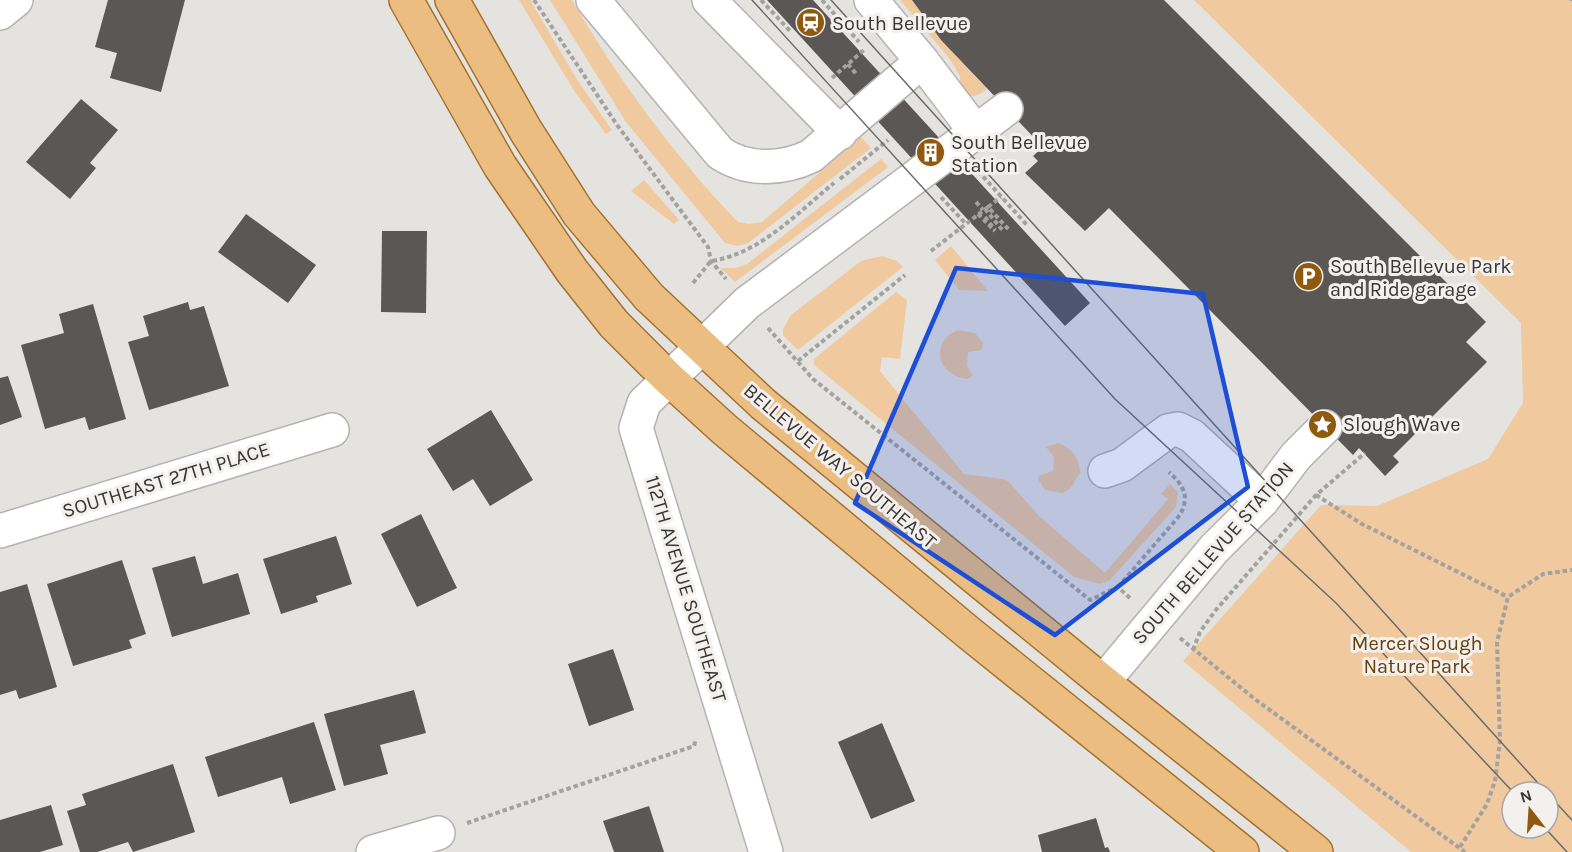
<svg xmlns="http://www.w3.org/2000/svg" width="1572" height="852" viewBox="0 0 1572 852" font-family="Karla,sans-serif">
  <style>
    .green { fill: #f0c99f; fill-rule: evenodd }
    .building { fill: #5a5755 }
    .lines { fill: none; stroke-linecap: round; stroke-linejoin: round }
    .minor-casing { stroke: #b5b2b0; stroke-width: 36 }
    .major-casing { stroke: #a47230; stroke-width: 36 }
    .path { stroke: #a3a29f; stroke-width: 4; stroke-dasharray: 4.5 3; stroke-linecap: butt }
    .minor { stroke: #fff; stroke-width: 33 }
    .major { stroke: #ebbd80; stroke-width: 33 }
    .tram { stroke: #6c6b69; stroke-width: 1.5 }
    .marked { fill: #1d4ed8; fill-opacity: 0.2; stroke: #1d4ed8; stroke-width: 4.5; stroke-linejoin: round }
    .labels { text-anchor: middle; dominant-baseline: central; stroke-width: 6; stroke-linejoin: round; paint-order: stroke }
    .poi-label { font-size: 20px; fill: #383736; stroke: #f3f0ed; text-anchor: start }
    .street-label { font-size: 20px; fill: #383736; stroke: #f3f0ed }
    .park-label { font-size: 20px; fill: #67410c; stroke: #f3f0ed }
  </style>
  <rect width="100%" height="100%" fill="#e5e3e0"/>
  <path class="green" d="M519 0H530L578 81 612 130 606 134 575 92Z
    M550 0H572C618 79 675 157 738 222L749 224 762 222 861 137 871 148 748 243 738 246 725 243 626 122Z
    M900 0H912L941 40 987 89C978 96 971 99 961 94L960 76 950 59Z
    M1194 0H1572V852H1411L1183 661 1321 505 1377 506 1488 459 1523 403 1521 323ZM1512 792H1548V828H1512Z
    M881 159 888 167 735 282 721 268H736L747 264Z
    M644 180 679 220 674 224 631 191Z
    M951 246 988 291 959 290 935 260Z
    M882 256 897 261 903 267 798 350 783 335V329L791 315 861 261Z
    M896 292 907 300 900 359 882 357 880 371 964 474 1003 479 1009 482 1039 516 1105 573 1168 499 1161 494 1170 484 1178 492 1176 507 1109 581 1099 584 1074 577 814 365V359Z
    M959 330 975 333 983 343 982 350 968 352 967 366 973 375 968 379C935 376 930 339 959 330Z
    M1058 443C1072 448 1080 458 1080 473L1070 489 1062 493 1045 490 1038 479 1040 475 1053 471 1054 457 1046 447Z"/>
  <path class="building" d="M108 0H185L161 92 110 78 117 53 95 47Z
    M767 0H813L1090 303 1065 326Z
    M912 0H1164L1486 322 1466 342 1487 362 1393 456 1399 462 1385 476 1359 448 1353 455 1109 208 1085 231 1025 173 1038 161 1033 156 1043 147 941 40Z
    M81 99 118 130 90 163 96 168 70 199 26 162Z
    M246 214 316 265 288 303 218 252Z
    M382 231H427L426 313 381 312Z
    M188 302 190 310 204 306 229 386 149 410 128 342 149 336 143 316Z
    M93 304 126 419 89 430 85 417 45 429 21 345 64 333 59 314Z
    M8 376 22 417 0 425V378Z
    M491 410 533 480 490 506 473 479 453 491 427 449Z
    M421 514 457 588 417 607 381 534Z
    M336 536 352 584 316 596 318 602 281 614 263 559Z
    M195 556 203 584 238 573 250 614 172 637 152 568Z
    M122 560 146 634 129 640 132 648 73 666 47 584Z
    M27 584 57 687 19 699 16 690 0 695V592Z
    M613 649 634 710 589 726 568 664Z
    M414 690 426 733 380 745 388 774 344 786 324 714Z
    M314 722 336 790 290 804 282 777 218 797 205 757Z
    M882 723 915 801 871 819 838 742Z
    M173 764 195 832 133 852 128 842 97 852H80L67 811 86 805 82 794Z
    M51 805 63 845 40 852H0V820Z
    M649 806 664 852H614L603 821Z
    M1096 818 1105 848 1108 847 1110 852H1042L1038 835Z"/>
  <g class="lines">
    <defs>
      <path id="minor" d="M593 0 720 153C747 171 782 170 811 156L922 61
        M709 0 840 133
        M871 0 922 61 975 131
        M0 13 16 0
        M1105 471 1122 465 1168 431 1178 429 1192 436 1262 501
        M0 531 332 430
        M1103 682 1214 549 1262 501 1296 456 1325 427
        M373 852 438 833
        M766 852 636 428 644 403 747 303 1006 109"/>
      <path id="major" d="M406 0 500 166 572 271 614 324 668 378 724 429 969 633 1242 852
        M452 0 526 131 579 214 649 297 763 404 1103 682 1316 852"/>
    </defs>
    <use href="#minor" class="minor-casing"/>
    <use href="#major" class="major-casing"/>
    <path class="path" d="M534 0 617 125 708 247 711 261 726 279
      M761 0 790 31
      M822 0 859 42
      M1572 0V1
      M848 64 857 75
      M832 78 865 49
      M978 171 1027 225
      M840 179 888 140
      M941 197 966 224
      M976 202 983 210
      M988 207 1001 197
      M985 209 1004 232
      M978 214 995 231
      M985 217 995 230
      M931 251 988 207 1009 230
      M693 283 711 261C760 254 797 213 834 183
      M768 328 813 379 1090 600 1118 587 1130 598
      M798 361 905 275
      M1316 495 1362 524 1508 597
      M1118 587 1180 515C1190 496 1184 486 1169 472
      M1180 638 1256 700 1465 852
      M1193 650 1200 632 1215 611 1316 495 1365 453
      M467 823 694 746 696 739
      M1460 847 1487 804 1495 781 1500 741 1497 642 1508 597 1543 574 1572 570"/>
    <use href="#minor" class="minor"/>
    <use href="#major" class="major"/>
    <path class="tram" d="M752 0 1115 399 1336 603 1513 792
      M831 0 1546 792
      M1548 794 1572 820
      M1545 828 1567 852"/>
  </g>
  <path class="marked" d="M956 268 1203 294 1248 487 1055 635 855 503Z"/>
  <defs>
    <symbol id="station-disc" viewBox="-11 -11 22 22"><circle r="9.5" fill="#905a0e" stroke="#f3f0ed"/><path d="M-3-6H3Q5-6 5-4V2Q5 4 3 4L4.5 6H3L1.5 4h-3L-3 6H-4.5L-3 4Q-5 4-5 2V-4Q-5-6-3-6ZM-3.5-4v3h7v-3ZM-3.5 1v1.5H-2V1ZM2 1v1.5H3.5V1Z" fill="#fff"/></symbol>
    <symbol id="building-disc" viewBox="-11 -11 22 22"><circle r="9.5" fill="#905a0e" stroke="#f3f0ed"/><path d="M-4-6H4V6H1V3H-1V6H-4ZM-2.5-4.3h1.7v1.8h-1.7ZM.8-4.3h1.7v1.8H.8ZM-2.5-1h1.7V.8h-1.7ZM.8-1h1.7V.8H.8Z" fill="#fff"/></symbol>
    <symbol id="parking-disc" viewBox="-11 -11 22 22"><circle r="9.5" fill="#905a0e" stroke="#f3f0ed"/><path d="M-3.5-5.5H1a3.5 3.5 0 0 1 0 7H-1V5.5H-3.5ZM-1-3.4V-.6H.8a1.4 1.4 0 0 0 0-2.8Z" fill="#fff"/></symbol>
    <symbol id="sight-disc" viewBox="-11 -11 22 22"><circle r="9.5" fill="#905a0e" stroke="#f3f0ed"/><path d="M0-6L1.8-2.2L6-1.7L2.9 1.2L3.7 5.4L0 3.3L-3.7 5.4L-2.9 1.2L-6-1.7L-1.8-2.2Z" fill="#fff"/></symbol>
  </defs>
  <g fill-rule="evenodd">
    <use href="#station-disc" x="794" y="6" width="33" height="33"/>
    <use href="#building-disc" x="914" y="136" width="33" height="33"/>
    <use href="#parking-disc" x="1292" y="260" width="33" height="33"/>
    <use href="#sight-disc" x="1306" y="408" width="33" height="33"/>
  </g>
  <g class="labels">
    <g class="poi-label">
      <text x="832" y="23">South Bellevue</text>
      <text x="951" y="142">South Bellevue<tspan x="951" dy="23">Station</tspan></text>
      <text x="1330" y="266">South Bellevue Park<tspan x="1330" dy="23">and Ride garage</tspan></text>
      <text x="1343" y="424">Slough Wave</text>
    </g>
    <g class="street-label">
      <text transform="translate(840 466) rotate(40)">BELLEVUE WAY SOUTHEAST</text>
      <text transform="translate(166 480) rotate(-17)">SOUTHEAST 27TH PLACE</text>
      <text transform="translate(1213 553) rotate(-49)">SOUTH BELLEVUE STATION</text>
      <text transform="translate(686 589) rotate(73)">112TH AVENUE SOUTHEAST</text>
    </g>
    <g class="park-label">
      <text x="1417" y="643">Mercer Slough<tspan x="1417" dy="23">Nature Park</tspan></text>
    </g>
  </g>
  <g transform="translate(1530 810) rotate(343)"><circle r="28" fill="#f3f0ed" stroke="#a8a6a4" stroke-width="1.5"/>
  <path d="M0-4.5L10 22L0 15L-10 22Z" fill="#905a0e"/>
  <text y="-9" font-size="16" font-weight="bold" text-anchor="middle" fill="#383736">N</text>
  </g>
</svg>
